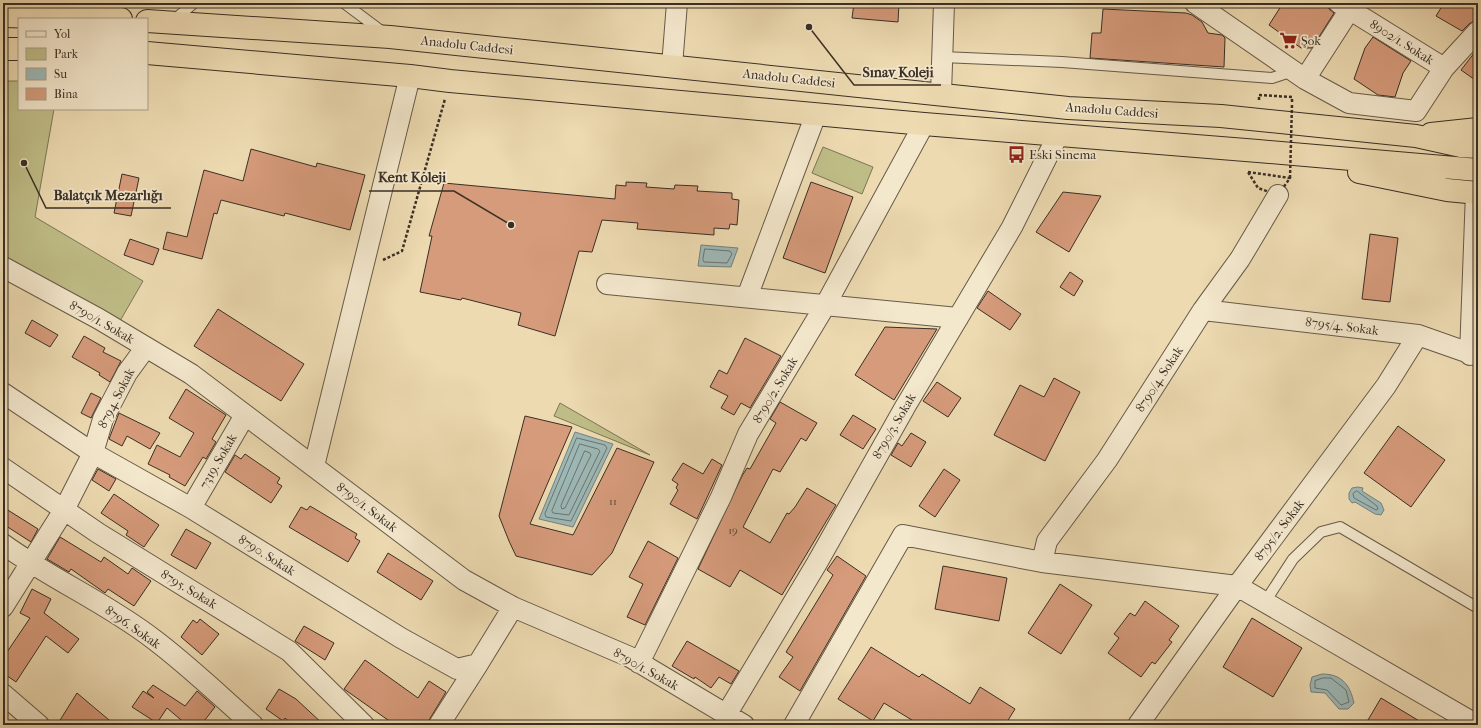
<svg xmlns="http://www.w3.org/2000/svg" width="1481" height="728" viewBox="0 0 1481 728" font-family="'IM FELL French Canon',serif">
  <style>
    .green { fill: #bfbd87; stroke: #7c7656 }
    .water { fill: #9db8b6; stroke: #75817c }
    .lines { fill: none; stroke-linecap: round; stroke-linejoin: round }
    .shore { stroke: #6c746e; stroke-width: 1 }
    .building { fill: #d69b7b; stroke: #3a2f25 }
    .service-casing { stroke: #675a48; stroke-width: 12 }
    .minor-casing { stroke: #675a48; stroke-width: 22 }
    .trunk-casing { stroke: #3a2f25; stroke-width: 24 }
    .path { stroke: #3a2f25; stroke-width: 2.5; stroke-dasharray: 3 2; stroke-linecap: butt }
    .service { stroke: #f3e7cc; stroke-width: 10 }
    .minor { stroke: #f3e7cc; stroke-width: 20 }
    .trunk { stroke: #eddab1; stroke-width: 22 }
    .path-bridge { stroke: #3a2f25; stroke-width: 2.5; stroke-dasharray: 3 2; stroke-linecap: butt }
    .labels { text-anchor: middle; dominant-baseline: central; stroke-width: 3.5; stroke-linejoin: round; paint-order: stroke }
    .number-label { font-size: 11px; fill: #614a3a }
    .poi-label { font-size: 13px; fill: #3a2f25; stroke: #f3e7cc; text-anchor: start }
    .street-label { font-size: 13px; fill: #3a2f25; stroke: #f3e7cc }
    .leader { fill: none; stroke: #3a2f25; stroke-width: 1.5 }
    .callout-dot { fill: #3a2f25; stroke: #f3e7cc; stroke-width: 1.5 }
    .callout-label { font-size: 14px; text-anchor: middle; font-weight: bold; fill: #3a2f25; stroke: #f3e7cc; stroke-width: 3.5; stroke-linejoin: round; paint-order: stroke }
  </style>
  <rect width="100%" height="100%" fill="#eddab1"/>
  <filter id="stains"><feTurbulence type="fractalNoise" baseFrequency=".005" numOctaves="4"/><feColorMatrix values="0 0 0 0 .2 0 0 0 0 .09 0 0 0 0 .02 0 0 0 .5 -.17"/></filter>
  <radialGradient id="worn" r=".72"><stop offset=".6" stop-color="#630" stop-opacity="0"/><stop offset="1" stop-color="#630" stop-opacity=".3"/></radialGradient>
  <path class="green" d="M3 81H19V109H54L35 217 143 281 120 321 3 255Z
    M823 147 873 167 862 194 812 173Z
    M560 403 650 455 554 416Z"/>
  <path class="water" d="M701 245 738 248 731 267 698 266Z
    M575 432 613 444 573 527 539 519Z
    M1358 487 1363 488 1362 491 1381 503 1384 510 1381 515 1375 514 1355 502 1352 503 1349 499V493L1352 488Z
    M1322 674C1342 674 1350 685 1354 703L1348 709H1339L1325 693 1311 692 1310 685 1312 677Z"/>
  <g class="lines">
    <path class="shore" d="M705 249 730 251 732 254 727 263 704 262 703 260Z
      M577 438 605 445 607 448 571 521 546 517 545 514Z
      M580 444 598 449 600 451 569 515 553 513 552 511Z
      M585 451 590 453 591 455 565 508 562 509 561 506Z
      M1357 491 1377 506 1378 509 1376 510 1354 498 1353 494Z
      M1323 678H1331L1346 690 1349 702 1341 705 1327 690 1315 688V681Z"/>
  </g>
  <path class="building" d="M854 3H899L898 22 852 18Z
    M1283 3H1328L1329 9 1334 13 1312 48H1301L1269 25Z
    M1444 3H1478V20L1470 23 1462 31 1436 16Z
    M1103 9 1186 13 1192 15 1202 22 1208 33 1222 35 1225 38 1224 67 1090 58 1092 33H1101Z
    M1373 37 1411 61 1403 73 1395 97 1378 95 1354 79 1365 48Z
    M1478 48V82L1461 70Z
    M251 149 316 167 317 163 365 175 350 230 285 213 284 216 221 200 217 214 214 213 202 259 163 249 167 232 187 237 204 170 243 181Z
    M122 174 139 178 131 216 114 213Z
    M626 182 647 183 646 187 674 189 675 185 698 186 697 191 732 193V199L739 200 737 225 730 224 729 229 714 228V235L637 229 638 223 602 220 592 252 579 251 555 336 518 325 521 313 462 298 461 300 420 292 432 236H429L444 183 615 199 616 185 626 186Z
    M811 182 853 197 825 273 783 258Z
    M1063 192 1101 196 1069 252 1036 232Z
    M1370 234 1398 238 1390 302 1362 299Z
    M130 239 159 249 153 265 124 255Z
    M1070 272 1083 281 1074 296 1060 287Z
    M988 291 1021 314 1010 330 977 308Z
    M218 309 304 364 281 401 194 346Z
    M32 320 58 335 50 347 25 333Z
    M885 327 937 329 894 400 855 375Z
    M84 336 105 348 103 352 121 361 110 382 99 375 100 373 72 357Z
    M745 338 781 356 750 408 741 403 734 415 721 408 728 396 710 387 719 370 727 374Z
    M1054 378 1080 392 1045 461 994 435 1020 385 1044 397Z
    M937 382 961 398 948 417 923 401Z
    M186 389 226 415 212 439 216 442 206 459 203 457 185 486 169 477 170 475 148 464 157 445 180 457 194 433 169 418Z
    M91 393 101 398 91 418 81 413Z
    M780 402 817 423 806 441 801 438 780 472 773 469 743 527 770 543 787 513 789 514 795 507 807 488 836 505 782 595 740 570 730 587 698 569 742 476 747 468 750 469 776 423 770 419Z
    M119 413 160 433 150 449 127 436 122 446 109 439Z
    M853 415 876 429 863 449 840 435Z
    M525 416 572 427 530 524 573 535 617 448 654 462 612 553 592 575 516 556 509 541 499 516Z
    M1398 426 1445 460 1411 507 1364 473Z
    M911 433 926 442 911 467 891 455 898 443 902 446Z
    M245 454 280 478 277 483 282 486 271 503 225 472 235 455 241 459Z
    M712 459 722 465 697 519 670 504 678 490 676 488 678 484 672 480 683 463 703 474Z
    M98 469 116 479 109 491 92 480Z
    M944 469 960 480 935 517 919 506Z
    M114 494 159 525 144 547 126 535 128 531 101 513Z
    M310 506 357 534 355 538 360 541 348 562 289 527 301 507 307 510Z
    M3 507 38 529 31 542 3 524Z
    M186 529 211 543 196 569 171 555Z
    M60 537 101 562 104 557 128 574 132 568 151 581 134 606 108 589 105 593 71 569 69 572 47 559Z
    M648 541 678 558 645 625 627 617 643 584 629 577Z
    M388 553 433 581 421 600 377 572Z
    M837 556 866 576 800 691 779 677 793 657 786 652 833 575 827 570Z
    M943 566 1007 578 999 621 935 609Z
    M1060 584 1092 605 1061 654 1028 633Z
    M32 589 51 599 44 613 79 639 68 653 46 636 16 682 3 673V658L30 618 20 613Z
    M1145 601 1179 626 1169 640 1172 642 1155 664 1152 662 1141 677 1108 653 1119 638 1114 634 1130 613 1135 616Z
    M1252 618 1302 648 1273 697 1223 667Z
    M200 619 219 634 202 655 181 637 193 620 197 623Z
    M304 626 334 643 325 660 295 641Z
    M687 641 739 671 731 684 719 677 711 688 695 677 694 679 672 666Z
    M871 647 919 677 922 674 970 704 980 687 1015 709 1005 725H920L884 703 873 721 838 699Z
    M365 660 418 698 429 681 446 692 426 725H395L344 689Z
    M153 685 185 706 197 691 215 707 201 725H187L167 708 157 723 132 707 143 691 154 698 147 692Z
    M279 689 296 699 324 725H293L285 718 283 721 266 709Z
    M77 693 90 704 115 725H57Z
    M1381 698 1426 725H1365Z"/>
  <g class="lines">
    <defs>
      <path id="service" d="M344 3 384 33
        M174 20 194 3
        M942 57 1062 62 1272 78 1293 71
        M1265 602 1293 559 1321 532 1340 527 1478 608"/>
      <path id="minor" d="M1195 3 1305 79 1349 103 1416 111 1444 68 1478 31
        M1339 3 1444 68
        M672 66 677 3
        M1305 79 1354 3
        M941 94 944 3
        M3 267 99 319 191 374 464 580 513 607 630 657 744 725
        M607 284 958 318
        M747 297 816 114
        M1203 310 1418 335 1478 356
        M1470 355 1476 192
        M3 393 93 453 191 508 401 638 457 669 478 664 513 607
        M314 466 410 76
        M3 468 98 533 289 651 364 725
        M191 508 245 415
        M3 544C51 579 105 602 152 638 187 664 220 696 253 725
        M1042 562 1047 541 1107 460 1203 310 1240 259 1278 195
        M3 607 64 510 93 453 103 419 127 373 146 347
        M639 663 721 497 748 434 826 304 924 124
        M3 694 39 725
        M726 715 817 563 905 407 1012 227 1058 135
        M439 725 478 664
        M794 725 903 535 1042 562 1237 586 1477 725
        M1138 725 1237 586 1386 386 1418 335"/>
      <path id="trunk" d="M3 16 121 19
        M147 21 390 37 1068 108 1221 116 1416 136 1461 146 1478 147
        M3 49H19
        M147 53 410 76 450 81 924 124 1258 151 1478 170
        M1431 134 1478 129
        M1359 172 1447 190 1478 193"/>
    </defs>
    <use href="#service" class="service-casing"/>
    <use href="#minor" class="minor-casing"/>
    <use href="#trunk" class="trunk-casing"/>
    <path class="path" d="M1259 100V95L1292 97V103
      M1248 172 1290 178 1278 195 1258 188Z
      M383 260 402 251 445 99"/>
    <use href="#service" class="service"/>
    <use href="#minor" class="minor"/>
    <use href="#trunk" class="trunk"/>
    <path class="path-bridge" d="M1290 178 1292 104"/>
  </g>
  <defs>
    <symbol id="supermarket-bare" viewBox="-9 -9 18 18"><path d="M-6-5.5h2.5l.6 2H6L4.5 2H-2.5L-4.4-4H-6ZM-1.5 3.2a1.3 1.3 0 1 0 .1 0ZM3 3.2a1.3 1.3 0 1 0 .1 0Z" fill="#8f2418" stroke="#f3e7cc" stroke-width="2.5" paint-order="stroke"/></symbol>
    <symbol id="bus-bare" viewBox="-9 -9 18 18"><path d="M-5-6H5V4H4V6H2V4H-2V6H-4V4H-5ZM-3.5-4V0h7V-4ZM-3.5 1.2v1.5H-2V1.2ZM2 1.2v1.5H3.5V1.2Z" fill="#8f2418" stroke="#f3e7cc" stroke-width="2.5" paint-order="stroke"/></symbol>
  </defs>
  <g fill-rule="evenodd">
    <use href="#supermarket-bare" x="1276" y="28" width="25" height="25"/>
    <use href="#bus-bare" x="1004" y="142" width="25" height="25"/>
  </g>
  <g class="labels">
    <g class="number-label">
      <text x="613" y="501">11</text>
      <text x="733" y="530">19</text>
    </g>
    <g class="poi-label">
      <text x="1301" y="40">Şok</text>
      <text x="1029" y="154">Eski Sinema</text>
    </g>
    <g class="street-label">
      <text transform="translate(1402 42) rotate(32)">8902/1. Sokak</text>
      <text transform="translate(467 45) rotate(6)">Anadolu Caddesi</text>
      <text transform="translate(789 78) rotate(6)">Anadolu Caddesi</text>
      <text transform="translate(1112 110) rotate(4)">Anadolu Caddesi</text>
      <text transform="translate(102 322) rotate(30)">8790/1. Sokak</text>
      <text transform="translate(1342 326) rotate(7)">8795/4. Sokak</text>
      <text transform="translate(1159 379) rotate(-57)">8790/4. Sokak</text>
      <text transform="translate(775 390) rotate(-59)">8790/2. Sokak</text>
      <text transform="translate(116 398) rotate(-63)">8794. Sokak</text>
      <text transform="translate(894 426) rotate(-60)">8790/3. Sokak</text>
      <text transform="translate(218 461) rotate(-60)">7319. Sokak</text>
      <text transform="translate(367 507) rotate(37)">8790/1. Sokak</text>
      <text transform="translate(1279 530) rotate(-53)">8795/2. Sokak</text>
      <text transform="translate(267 555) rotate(32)">8790. Sokak</text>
      <text transform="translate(189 589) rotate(31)">8795. Sokak</text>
      <text transform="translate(133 627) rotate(35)">8796. Sokak</text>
      <text transform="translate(646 669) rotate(29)">8790/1. Sokak</text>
    </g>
  </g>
  <path class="leader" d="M809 27L854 85H941M511 225L454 191H369M24 163L46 208H171"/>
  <g class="callout-dot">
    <circle cx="809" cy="27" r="4"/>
    <circle cx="511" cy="225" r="4"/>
    <circle cx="24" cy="163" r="4"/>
  </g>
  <g class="callout-label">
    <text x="898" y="77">Sınav Koleji</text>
    <text x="412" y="182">Kent Koleji</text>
    <text x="108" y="200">Balatçık Mezarlığı</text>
  </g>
  <rect width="1481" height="728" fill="none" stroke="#eddab1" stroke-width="16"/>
  <rect x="4" y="4" width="1473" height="720" fill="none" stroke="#3a2f25" stroke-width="2"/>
  <rect x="8" y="8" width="1465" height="712" fill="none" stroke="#3a2f25"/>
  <rect x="18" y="18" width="130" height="92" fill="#f3e7cc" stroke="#a99d89"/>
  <rect x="26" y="31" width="20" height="6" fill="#f3e7cc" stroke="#a99d89"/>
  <text x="54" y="38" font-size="12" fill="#3a2f25">Yol</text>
  <rect x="26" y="48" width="20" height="12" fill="#bfbd87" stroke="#a99d89"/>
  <text x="54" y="58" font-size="12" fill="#3a2f25">Park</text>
  <rect x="26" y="68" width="20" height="12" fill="#9db8b6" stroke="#a99d89"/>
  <text x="54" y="78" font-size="12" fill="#3a2f25">Su</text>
  <rect x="26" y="88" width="20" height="12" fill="#d69b7b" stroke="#a99d89"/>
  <text x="54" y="98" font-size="12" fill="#3a2f25">Bina</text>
  <rect width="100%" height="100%" filter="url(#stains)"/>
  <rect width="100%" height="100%" fill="url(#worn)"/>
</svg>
